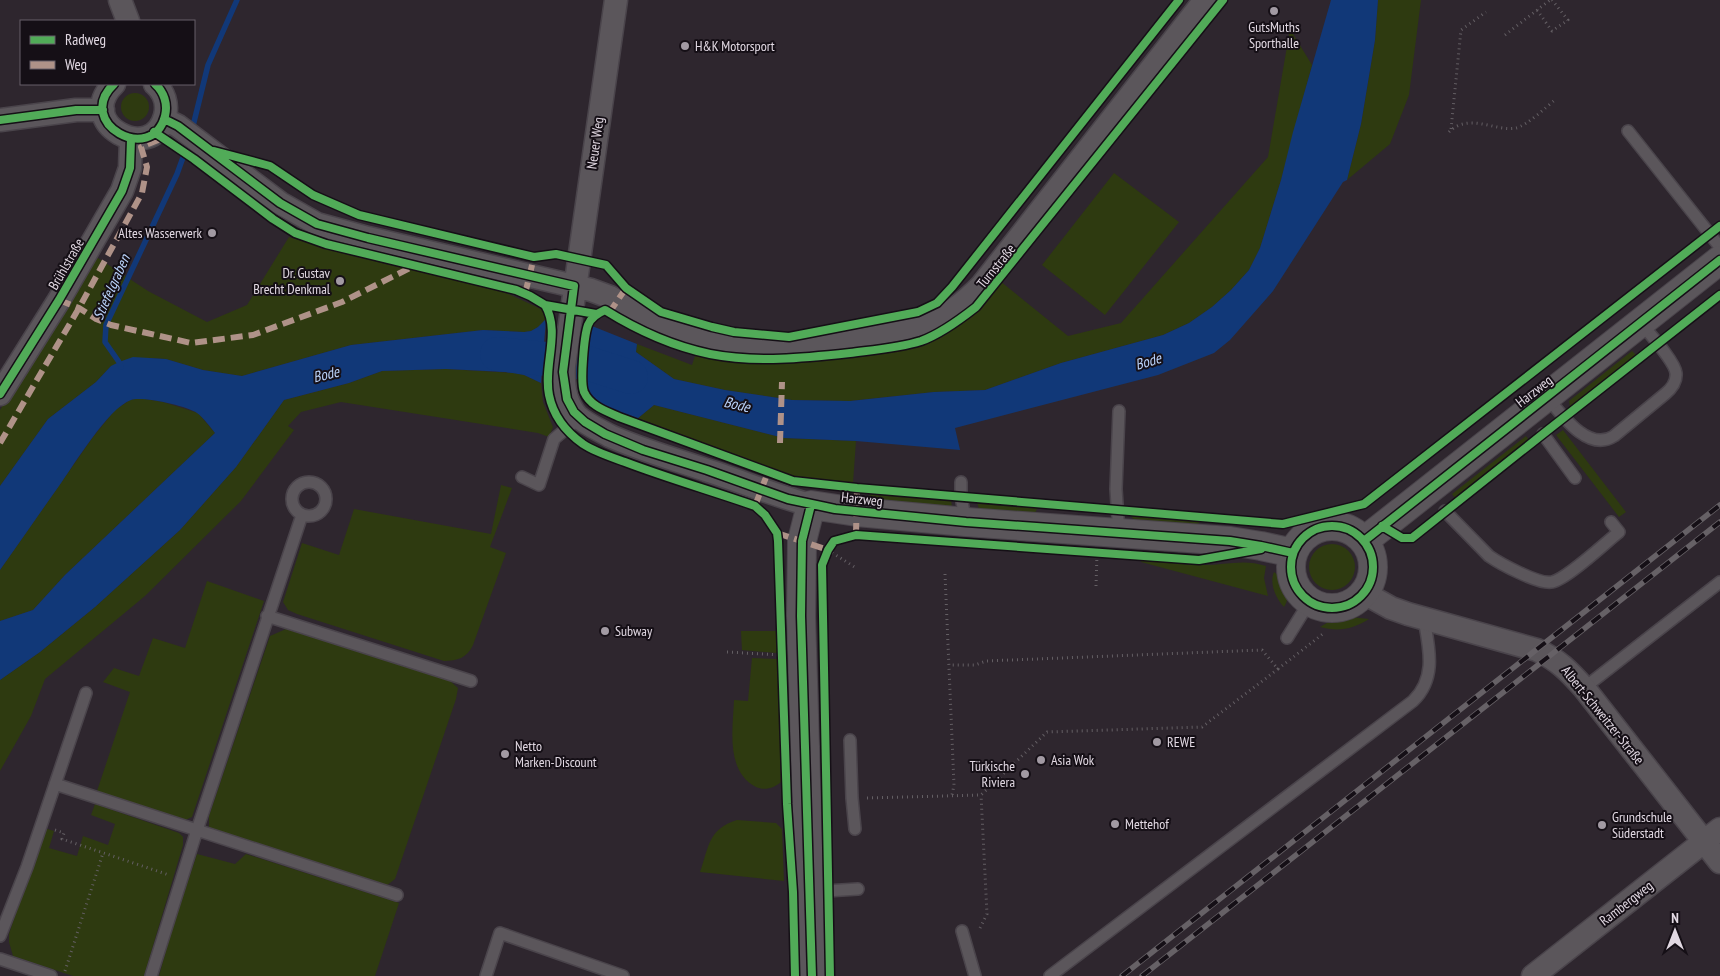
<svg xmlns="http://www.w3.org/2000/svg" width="1720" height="976" viewBox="0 0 1720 976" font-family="'PT Sans Narrow',sans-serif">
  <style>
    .green { fill: #2e3a10 }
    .water { fill: #113878 }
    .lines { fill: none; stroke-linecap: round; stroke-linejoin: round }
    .stream { stroke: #113878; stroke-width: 5.5 }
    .river { stroke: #113878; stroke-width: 34 }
    .lane-casing { stroke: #4a444b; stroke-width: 14 }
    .street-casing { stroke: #4a444b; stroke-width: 25 }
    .secondary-casing { stroke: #4a444b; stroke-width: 30 }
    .path { stroke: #645f64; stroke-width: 3; stroke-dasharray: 1 4; stroke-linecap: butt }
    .lane { stroke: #5b565b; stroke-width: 11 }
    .street { stroke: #5b565b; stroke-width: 22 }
    .secondary { stroke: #5b565b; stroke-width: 28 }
    .rail-casing { stroke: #666166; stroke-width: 5.5 }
    .rail { stroke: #150f16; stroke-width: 4; stroke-dasharray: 11; stroke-linecap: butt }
    .quiet { stroke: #af9288; stroke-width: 6; stroke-dasharray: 12 6; stroke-linecap: butt }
    .cycleway-casing { stroke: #150f16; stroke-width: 11 }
    .cycleway { stroke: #51ab58; stroke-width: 8 }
    .poi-dot { fill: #a29aa3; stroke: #150f16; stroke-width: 2 }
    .labels { text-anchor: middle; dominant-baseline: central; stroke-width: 4; stroke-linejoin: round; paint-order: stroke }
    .poi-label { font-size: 14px; fill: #e1d8e2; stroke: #150f16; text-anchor: start }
    .street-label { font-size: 14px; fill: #e1d8e2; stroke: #150f16 }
    .water-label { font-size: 15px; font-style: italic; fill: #bbd4fc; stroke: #150f16 }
  </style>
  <rect width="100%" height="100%" fill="#2e262e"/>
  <path class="green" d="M1378 0H1421L1409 95 1390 144 1347 180 1361 124 1375 40Z
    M1290 29 1312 65 1281 180 1260 248 1249 270 1231 290 1212 307 1189 323 1163 335 1061 363 985 390 934 392 849 401 792 400 725 390 674 379 636 352 637 344 692 365 696 353C754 362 800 362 860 355 889 352 922 347 948 332 969 319 984 300 1000 281L1068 336 1121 323 1268 157Z
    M121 107a14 14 0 1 1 28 0a14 14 0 1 1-28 0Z
    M1114 173 1179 222 1105 315 1042 265Z
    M289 237 382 263 502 291 541 309 544 312 546 319 538 327 531 331 524 332 483 330 351 345 242 376 203 370 166 359 149 358 111 366 96 382 48 419 0 486V410L95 256 148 291 207 322 247 305Z
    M1632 351 1636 355 1570 407 1569 401Z
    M446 369 515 373 524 375 541 383 543 402 553 427 549 437 538 433 341 402 301 412 288 426 294 430 241 501 145 596 45 679 31 716 0 771V680L40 652 95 607 180 530 236 467 284 400 349 383 382 371Z
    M139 398 163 402 198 413 215 433 65 575 33 610 0 621V570L93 437 115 410 130 400Z
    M654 405 784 438 856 441 853 483 791 476 637 419Z
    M1563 430 1626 512 1619 517 1556 435Z
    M1526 436 1529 440 1455 498 1452 494Z
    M501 485 512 488 490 547 506 553 473 645C467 658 457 661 444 661L297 614 288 610 283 602 302 543 339 555 354 509 491 534Z
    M870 492 951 500 952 507 869 500Z
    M977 502 1038 507 1035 513 979 509Z
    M1130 515 1202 520 1196 526 1135 521Z
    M1309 567a23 23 0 1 1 46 0a23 23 0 1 1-46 0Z
    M1141 559C1160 561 1180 565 1200 565 1222 566 1243 558 1266 566L1264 578 1268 596 1141 562Z
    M1274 572C1284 579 1292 596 1284 607 1276 598 1269 584 1274 572Z
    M207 581 264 601 192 817 183 821 96 794 130 692 103 682 114 668 139 676 153 638 185 648Z
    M1350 617 1369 619C1353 629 1339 632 1320 627L1332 620Z
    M286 629 450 681 458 688 456 699 395 879 386 886 209 829V816L270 636Z
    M741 631H777V653L742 650Z
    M752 658 778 659 781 782C774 788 765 791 756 787 725 771 733 728 734 700L748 701Z
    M95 804 179 833 183 837V845L144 976H73L13 956 9 942V934L44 828 54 831 49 848 77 856 83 836 108 845 115 824 91 815Z
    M737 820 776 823 782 829 784 881 700 872C709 847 708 829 737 820Z
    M197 854 235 864 246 854 399 903 375 976H159L172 929Z"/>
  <path class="water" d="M1331 0H1378L1375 40 1361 124 1347 180 1343 182 1273 291 1230 340 1214 353 1158 375 955 428 960 450 856 441 784 438 654 405 637 419C623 414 605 410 594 401 578 386 589 345 592 326L637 344 636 352 674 379 725 390 792 400 850 401 934 392 985 390 1061 363 1163 335 1189 323 1212 307 1231 290 1249 270 1260 248 1281 180 1293 132Z
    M546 319 541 383 524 375 506 372 446 369 382 371 349 383 284 400 236 467 180 530 95 607 40 652 0 680V621L33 610 65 575 215 433C210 427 204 418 197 413 187 406 142 396 131 400 108 408 74 465 59 486 39 514 20 542 0 570V486L48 419 96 382 111 366 119 362 133 357 166 359 203 370 242 376 351 345 483 330 524 332 531 331 538 327Z"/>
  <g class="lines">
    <path class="stream" d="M192 130 208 65 237 0
      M121 367 119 362 105 342 106 325 177 174 189 141"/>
    <path class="river" d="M497 354 587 363 631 377"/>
    <defs>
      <path id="lane" d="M1628 131 1720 247
        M1547 397C1561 414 1588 453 1614 436L1665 394C1671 389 1677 382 1676 373 1675 362 1649 333 1641 323
        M1543 434 1575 478
        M522 477 539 485 554 439 579 418
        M292 499a17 17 0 1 1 34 0a17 17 0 1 1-34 0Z
        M961 482V497L966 522
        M1445 511 1489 556C1499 563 1539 585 1552 582 1567 579 1605 543 1619 532L1611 522
        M1119 534 1116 489 1119 411
        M267 616 471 681
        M1287 638 1310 601
        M1584 688 1720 582
        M850 740 852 798 855 829
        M55 784 397 895
        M810 892 858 889
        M962 931 975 976
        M0 936 27 867 86 693
        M0 959 51 976
        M151 976 197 830 302 515
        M486 976 500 933 623 976
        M1050 976 1413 701C1437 678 1429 648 1424 619"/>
      <path id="street" d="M120 0 128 21
        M616 0 564 366C563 383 565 403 577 416 586 424 599 430 610 436 641 450 674 459 706 470 741 481 775 496 811 505
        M114 84C73 123 152 166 165 116 168 104 164 92 155 84
        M164 119 178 126 280 203 317 224 368 238 591 290 610 297 655 323 674 331 711 341 753 347H800L921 326C948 316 963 304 982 285L1205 0
        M0 120 76 110H103
        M0 394 59 300 122 191 130 168 131 139
        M1364 593 1391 608 1408 614 1537 650C1558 660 1569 671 1584 688L1720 862
        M1533 976 1720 829"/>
      <path id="secondary" d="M1291 567a41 41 0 1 1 82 0a41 41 0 1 1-82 0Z
        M1364 541 1720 260
        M812 976 801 616 802 541 811 505 857 512 966 522 1230 541 1261 546 1293 553"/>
    </defs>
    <use href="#lane" class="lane-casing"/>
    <use href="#street" class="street-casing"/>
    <use href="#secondary" class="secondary-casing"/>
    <path class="path" d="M1537 10 1552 31 1568 20 1552 0
      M1505 35 1550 0
      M1451 129 1461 30 1486 12
      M1449 132C1469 112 1495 132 1516 128 1528 125 1546 107 1556 99
      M828 550 856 568
      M945 574 954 785 952 795
      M1096 586 1097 554
      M727 652 780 655
      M1278 669 1324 633
      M867 798 981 795 1047 732 1202 727 1278 669 1262 650 986 661 975 665H949
      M55 830 64 833 62 839 169 875
      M980 928 987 914 981 795
      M65 971 103 853"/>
    <use href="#lane" class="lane"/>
    <use href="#street" class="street"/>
    <use href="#secondary" class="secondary"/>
    <defs>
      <path id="rail" d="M1122 976 1720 505
        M1142 976 1720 522"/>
    </defs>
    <use href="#rail" class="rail-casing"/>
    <use href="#rail" class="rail"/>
    <path class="quiet" d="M525 294 534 257
      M59 300 79 308 96 319 111 325 191 343 253 335 342 302 414 266
      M609 313 626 288
      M0 443 79 308 142 193 147 167 141 147 163 138
      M780 443 782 382
      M755 506 768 472
      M777 533 828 550
      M856 535 857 488"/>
    <defs>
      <path id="cycleway" d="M1223 0 976 307C962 318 938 335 921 341 899 348 873 350 850 353 804 358 756 363 710 354 672 346 637 330 605 310 598 313 591 317 588 325 584 336 580 382 584 392 590 406 606 411 619 417L793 481 857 488 1283 524 1364 504 1720 226
        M114 84C73 123 152 166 165 116 168 104 164 92 155 84
        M164 119 178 126 280 203 317 224 368 238 574 286 563 372 567 399 574 412 585 422 605 434 643 450 707 470 788 499 835 509 966 522 1230 541 1261 546 1293 553
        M0 120 76 110H103
        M154 132 194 159 273 219 295 233 326 244 516 290 530 296 545 305 596 314
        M214 151 270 166 313 195 359 215 534 257 556 254 606 265 626 288 661 312 712 327 734 332 789 337 918 312 937 303 952 287 1179 0
        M545 305C561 332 543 365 549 395 553 415 566 432 583 444 595 452 611 457 625 462 667 478 712 491 755 506L765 515 777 533 778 541 787 804 793 892 795 976
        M0 394 59 300 122 191 130 168 131 139
        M811 505 802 541 801 616 812 976
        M1382 526 1402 538H1412L1543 434 1720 295
        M1291 567a41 41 0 1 1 82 0a41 41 0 1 1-82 0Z
        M1364 541 1720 260
        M830 976 822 565 828 550 834 541 856 535 1199 560 1261 549"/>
    </defs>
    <use href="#cycleway" class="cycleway-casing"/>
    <use href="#cycleway" class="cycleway"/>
  </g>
  <g class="poi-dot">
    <circle cx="1274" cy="11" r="5"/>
    <circle cx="685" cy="46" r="5"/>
    <circle cx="212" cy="233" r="5"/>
    <circle cx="340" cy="281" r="5"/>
    <circle cx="605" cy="631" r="5"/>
    <circle cx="1157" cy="742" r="5"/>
    <circle cx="505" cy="754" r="5"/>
    <circle cx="1041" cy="760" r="5"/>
    <circle cx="1025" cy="774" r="5"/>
    <circle cx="1115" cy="824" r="5"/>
    <circle cx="1602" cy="825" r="5"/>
  </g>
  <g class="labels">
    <g class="poi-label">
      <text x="1274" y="27" text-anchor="middle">GutsMuths<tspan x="1274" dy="16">Sporthalle</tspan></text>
      <text x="695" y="46">H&amp;K Motorsport</text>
      <text x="202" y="233" text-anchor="end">Altes Wasserwerk</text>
      <text x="330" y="273" text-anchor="end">Dr. Gustav<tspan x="330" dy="16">Brecht Denkmal</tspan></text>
      <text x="615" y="631">Subway</text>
      <text x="1167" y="742">REWE</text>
      <text x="515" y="746">Netto<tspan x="515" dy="16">Marken-Discount</tspan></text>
      <text x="1051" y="760">Asia Wok</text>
      <text x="1015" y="766" text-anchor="end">Türkische<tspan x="1015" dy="16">Riviera</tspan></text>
      <text x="1612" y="817">Grundschule<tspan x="1612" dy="16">Süderstadt</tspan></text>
      <text x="1125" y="824">Mettehof</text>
    </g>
    <g class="street-label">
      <text transform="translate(595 143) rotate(-82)">Neuer Weg</text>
      <text transform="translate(66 264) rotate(-60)">Brühlstraße</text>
      <text transform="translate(996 266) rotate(-51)">Turnstraße</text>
      <text transform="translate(1534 391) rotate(-38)">Harzweg</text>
      <text transform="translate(862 499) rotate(6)">Harzweg</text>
      <text transform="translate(1603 715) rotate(51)">Albert-Schweitzer-Straße</text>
      <text transform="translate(1626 903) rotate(-38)">Rambergweg</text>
    </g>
    <g class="water-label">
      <text transform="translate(111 287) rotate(-66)">Stiefelgraben</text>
      <text transform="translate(1148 361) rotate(-17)">Bode</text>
      <text transform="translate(326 374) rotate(-14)">Bode</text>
      <text transform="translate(737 404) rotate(13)">Bode</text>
    </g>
  </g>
  <rect x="20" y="20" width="175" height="65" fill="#150f16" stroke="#675f68"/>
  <rect x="30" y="36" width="25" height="8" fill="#51ab58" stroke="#675f68"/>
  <text x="65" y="45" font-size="15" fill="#e1d8e2">Radweg</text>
  <rect x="30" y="61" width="25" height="8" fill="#af9288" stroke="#675f68"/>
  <text x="65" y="70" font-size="15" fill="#e1d8e2">Weg</text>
  <g transform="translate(1675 931)" stroke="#150f16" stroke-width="4" paint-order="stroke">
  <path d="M0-4L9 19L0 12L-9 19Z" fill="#e1d8e2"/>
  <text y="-8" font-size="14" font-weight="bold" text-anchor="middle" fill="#e1d8e2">N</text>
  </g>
</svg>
